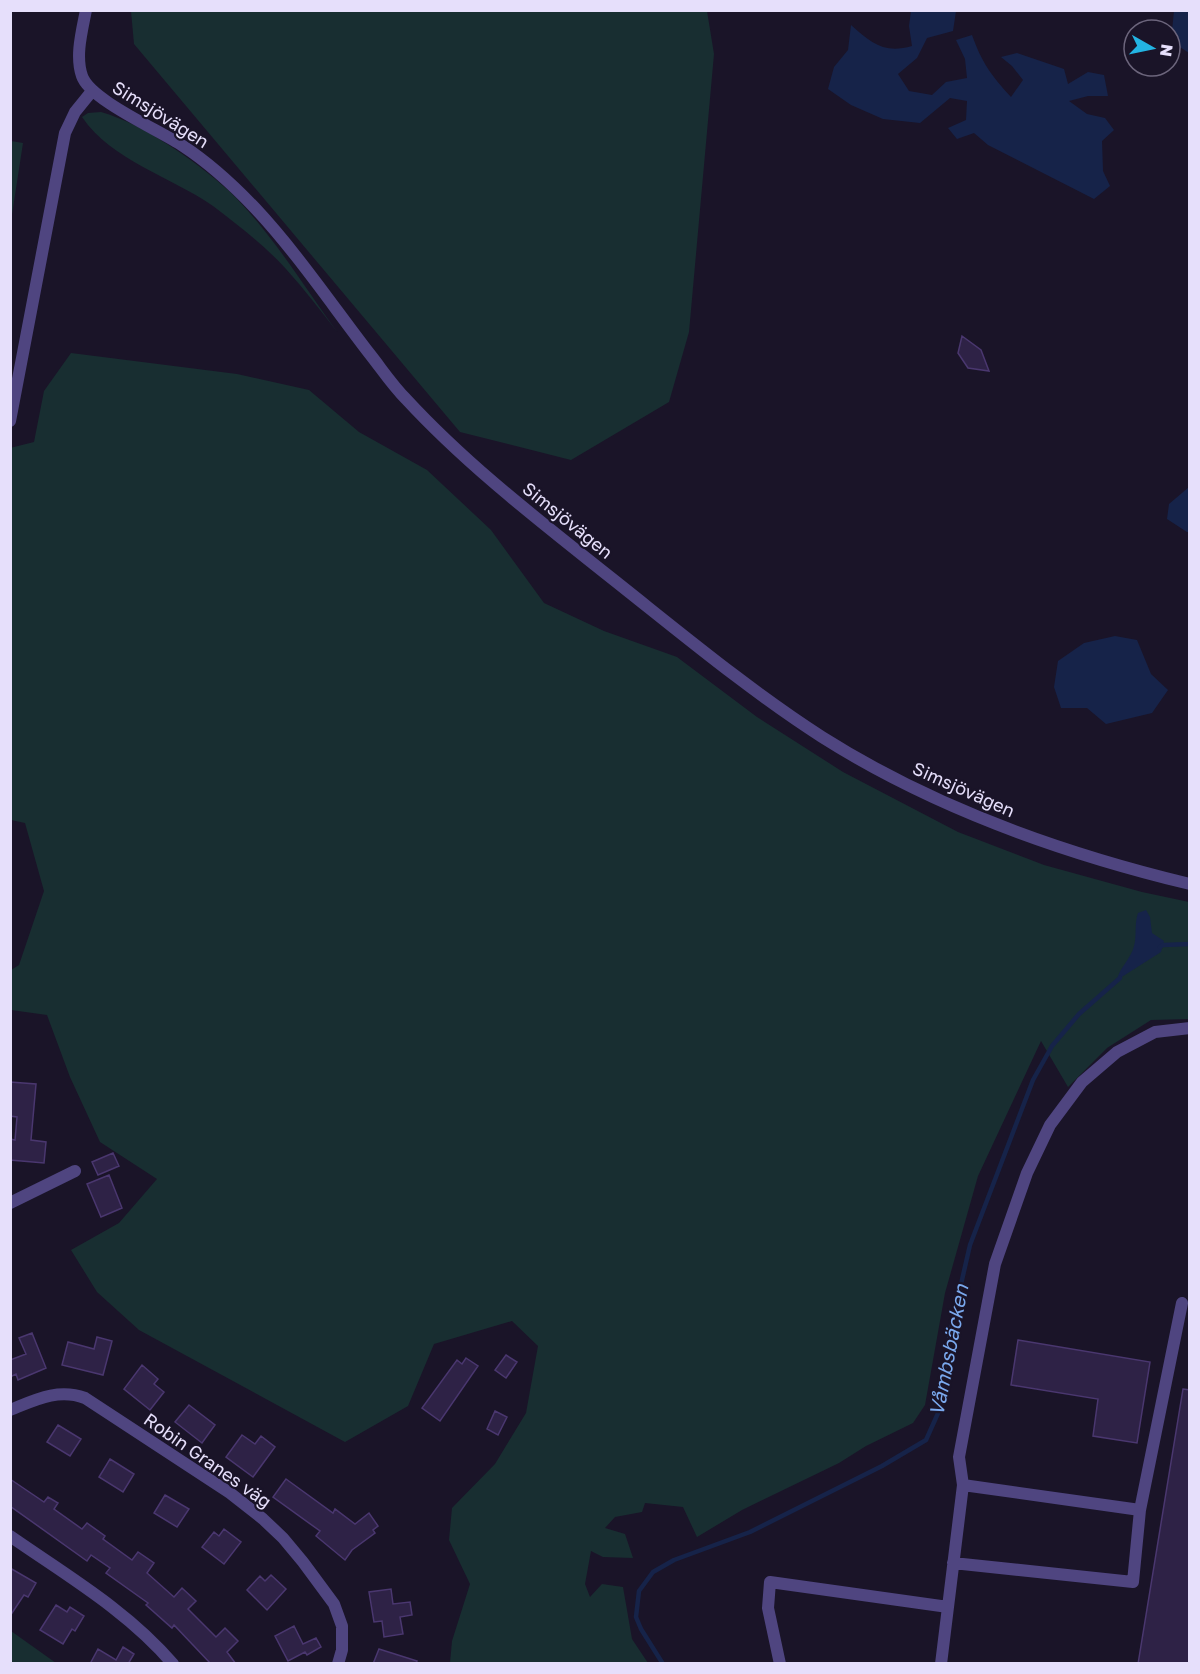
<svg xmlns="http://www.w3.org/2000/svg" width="1200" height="1674" viewBox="0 0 1200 1674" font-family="'Golos Text',sans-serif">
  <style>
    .green { fill: #182e31 }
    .water { fill: #162349 }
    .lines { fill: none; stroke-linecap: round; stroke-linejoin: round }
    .stream { stroke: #162349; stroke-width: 4.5 }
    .building { fill: #2e2246; stroke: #4a376f; stroke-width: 1.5 }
    .minor { stroke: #4f4580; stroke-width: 12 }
    .labels { text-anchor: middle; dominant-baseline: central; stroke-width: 4.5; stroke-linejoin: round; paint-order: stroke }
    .street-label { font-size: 18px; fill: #e6dffb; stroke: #1a1428 }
    .water-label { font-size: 20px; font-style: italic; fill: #7aa8ed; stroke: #1a1428 }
  </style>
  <rect width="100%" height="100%" fill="#1a1428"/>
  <path class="green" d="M131 11H707L714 54 689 332 669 402 571 460 460 432 134 44Z
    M101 112C125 119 147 131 167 144 189 158 209 173 229 191 269 229 305 288 338 333 321 311 304 289 286 269 264 245 238 225 213 206 170 176 112 161 82 117L88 113Z
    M11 141 23 143 11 221 10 141Z
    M71 353 237 374 309 390 359 432 427 470 491 530 544 603 604 631 677 657 757 717 843 772 958 832 1044 865 1142 892 1189 902V1019L1151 1020 1107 1048 1068 1087 1041 1041 978 1176 945 1293 925 1405 913 1423 866 1446 839 1463 742 1510 697 1537 683 1507 645 1503 642 1512 615 1517 605 1528 625 1534 633 1558 603 1557 591 1551 585 1584 590 1597 602 1584 623 1587 632 1639 648 1663H450L452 1641 470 1584 449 1540 452 1508 495 1464 526 1413 538 1346 512 1321 434 1344 408 1406 345 1442 139 1330 97 1292 71 1250 119 1223 157 1179 100 1142 70 1077 47 1015 11 1010V970L19 965 44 891 25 823 11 820 10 448 34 442 44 391Z
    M11 1631 56 1663H11Z"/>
  <path class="water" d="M911 11H956L953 31 927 38 917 58 898 74 909 91 932 95 946 82 967 78 965 59 956 40 972 35C982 63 991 75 1011 97L1023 80 1012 66 1001 57 1017 53 1064 69 1068 84 1088 72 1104 75 1108 96H1088L1069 101 1087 114 1105 118 1114 130 1102 141 1103 171 1110 186 1094 199 988 145 974 133 957 139 948 128 966 120 967 101 950 98 920 123 883 119 851 105 828 89 834 67 848 50 851 25C871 43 884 54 912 46L909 26Z
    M1174 11H1189V53L1171 41Z
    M1189 487V532H1187L1167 519 1169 504Z
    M1115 636 1137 640 1151 674 1168 690 1152 713 1106 724 1087 708H1061L1054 687 1058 661 1084 643Z
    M1146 910 1150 917 1152 933 1164 941 1161 952 1117 980C1119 968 1131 959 1134 946 1137 936 1134 924 1138 913Z"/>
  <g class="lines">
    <path class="stream" d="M1160 947 1163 945 1190 944
      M663 1664 641 1629 636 1617 639 1591 653 1572 674 1560 750 1532 882 1466 926 1440 939 1411 950 1332 970 1245 1033 1080 1052 1046 1079 1014 1120 978"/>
  </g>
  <path class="building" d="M962 336 981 350 989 371 968 368 958 353Z
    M10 1082 36 1084 31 1140 46 1142 44 1163 10 1160V1139L15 1140 17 1117 10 1116Z
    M113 1153 119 1166 98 1175 92 1162Z
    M109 1175 122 1208 101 1217 87 1184Z
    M32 1333 46 1368 18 1380 16 1374 10 1377V1360L26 1354 19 1338Z
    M97 1337 112 1341 103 1375 62 1365 68 1342 94 1349Z
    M1018 1340 1150 1362 1137 1443 1093 1436 1098 1399 1011 1385Z
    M506 1355 517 1362 506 1378 495 1370Z
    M466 1358 478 1366 440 1421 422 1408 457 1360 462 1364Z
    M142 1365 158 1379 154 1384 164 1392 150 1410 124 1389Z
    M1183 1389 1190 1390V1664H1138Z
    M189 1405 215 1425 202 1443 175 1422Z
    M495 1411 507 1417 498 1435 487 1429Z
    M58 1425 81 1439 70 1456 47 1442Z
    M242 1435 255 1444 261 1436 275 1447 253 1477 226 1457Z
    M110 1459 134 1474 123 1492 99 1477Z
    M10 1479 44 1502 48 1497 58 1503 54 1509 82 1529 87 1523 105 1536 103 1539 132 1560 138 1552 154 1563 147 1573 174 1597 182 1588 196 1601 188 1609 216 1637 225 1628 238 1641 227 1652 236 1664H211L174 1625 172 1628 146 1605 148 1603 106 1573 110 1568 91 1555 87 1561 10 1506Z
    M286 1479 333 1513 335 1509 355 1524 369 1513 378 1526 373 1530 375 1533 352 1550 345 1560 316 1536 320 1531 273 1497Z
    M165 1495 189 1509 177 1527 154 1513Z
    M224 1529 241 1542 224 1564 202 1547 214 1532 219 1536Z
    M10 1568 36 1583 28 1597 24 1595 10 1616Z
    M271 1575 286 1589 267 1610 247 1590 260 1576 265 1581Z
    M391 1589 393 1604 410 1602 412 1615 400 1617 403 1634 384 1637 382 1621 374 1622 369 1592Z
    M56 1605 67 1612 70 1607 84 1616 75 1631 72 1629 63 1644 40 1630Z
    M294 1626 303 1644 316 1638 321 1647 307 1655 305 1652 288 1661 275 1636Z
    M123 1647 134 1654 128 1664H90L98 1649 116 1660Z
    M379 1649 417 1661 416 1664H373Z"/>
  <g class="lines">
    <path class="minor" d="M86 10C82 31 75 56 82 76 90 100 159 130 183 146 209 163 234 186 255 208 297 253 332 305 369 353 381 368 392 385 406 399 466 464 536 518 605 573 676 629 746 688 822 737 934 808 1061 853 1190 884
      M10 421 65 133 75 112 92 91
      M10 1203 75 1171
      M10 1410C35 1400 58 1388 85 1398L230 1493 263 1519 283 1538 303 1562 334 1604 342 1626V1650L338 1664
      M1140 1510 1182 1303
      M10 1536C66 1575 128 1611 173 1664
      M953 1563 1133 1582 1140 1510 963 1485
      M780 1664 768 1608 770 1582 948 1607
      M941 1664 963 1485 959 1457 995 1264 1027 1173 1050 1125 1082 1082 1117 1052 1155 1032 1190 1028"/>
  </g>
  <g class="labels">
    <g class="street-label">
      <text transform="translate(161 114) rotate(32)">Simsjövägen</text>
      <text transform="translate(568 520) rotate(39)">Simsjövägen</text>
      <text transform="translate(964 789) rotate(24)">Simsjövägen</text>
      <text transform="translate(208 1460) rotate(35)">Robin Granes väg</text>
    </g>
    <g class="water-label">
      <text transform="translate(948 1350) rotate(-79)">Våmbsbäcken</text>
    </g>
  </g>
  <rect width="1200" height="1674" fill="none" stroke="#e6dffb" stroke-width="24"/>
  <g transform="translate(1152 48) rotate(99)"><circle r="28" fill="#1a1428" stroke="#6c657c" stroke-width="1.5"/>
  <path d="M0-4.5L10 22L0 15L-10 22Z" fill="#23b4e2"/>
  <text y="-9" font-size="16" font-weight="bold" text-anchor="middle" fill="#e6dffb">N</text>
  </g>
</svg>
